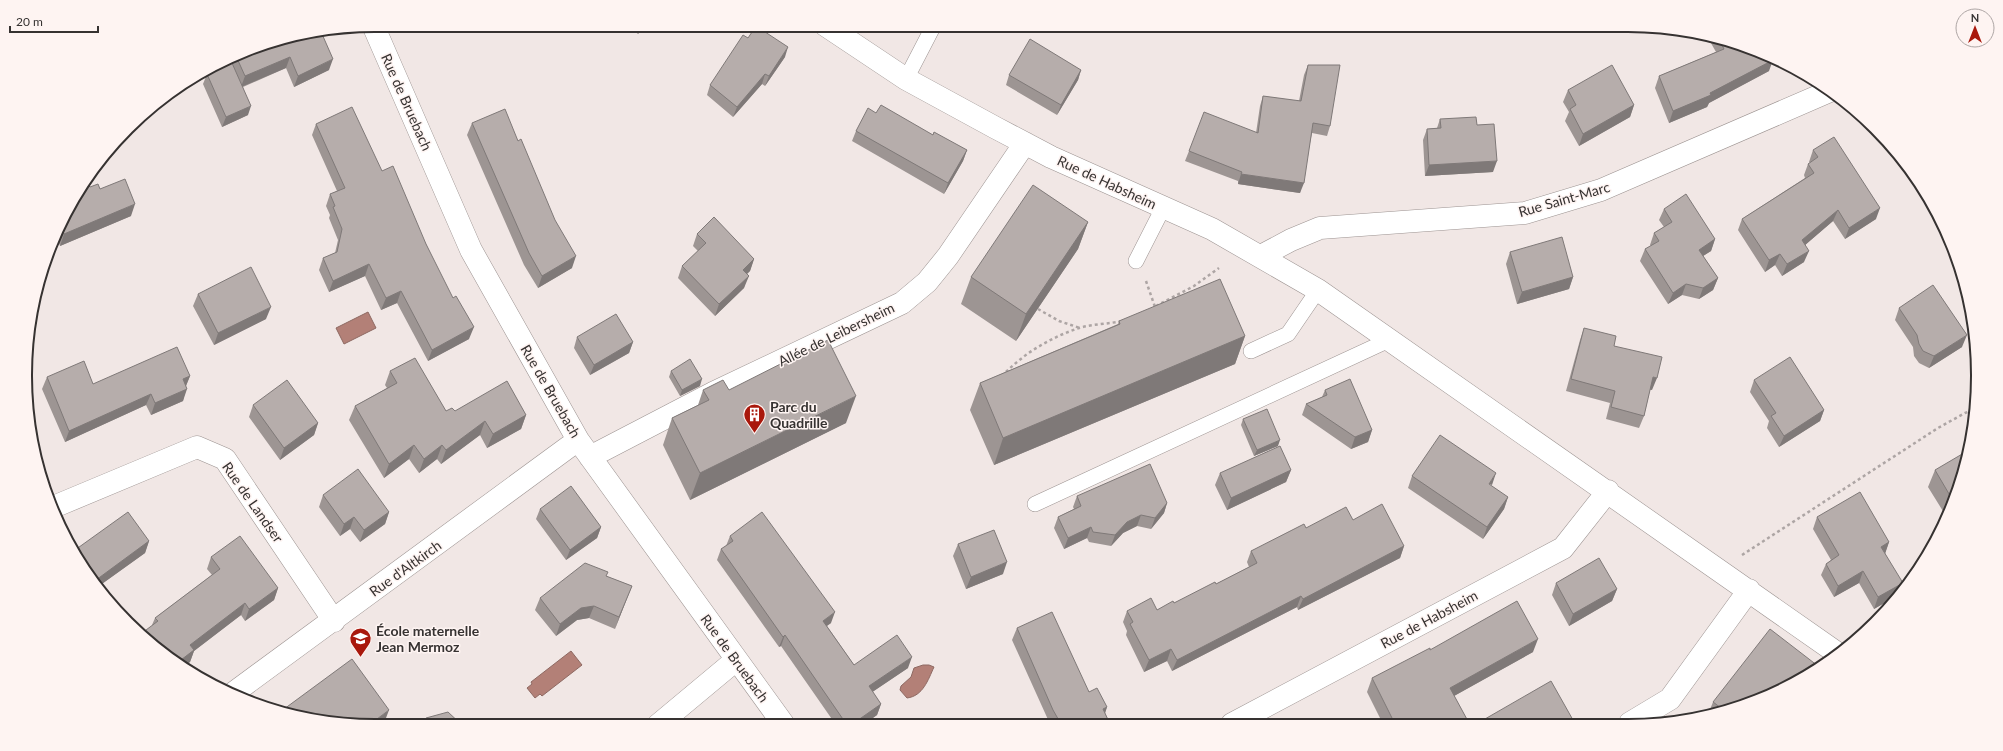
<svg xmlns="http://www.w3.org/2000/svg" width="2003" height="751" viewBox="0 0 2003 751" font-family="Lato,sans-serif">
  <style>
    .water { fill: #b38077; stroke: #8e6962 }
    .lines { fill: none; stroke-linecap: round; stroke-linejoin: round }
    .service-casing { stroke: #9c9391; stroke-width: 16 }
    .minor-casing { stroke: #9c9391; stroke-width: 23 }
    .path { stroke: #ada5a4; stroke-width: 2.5; stroke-dasharray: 3 3; stroke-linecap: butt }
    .service { stroke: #fff; stroke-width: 15 }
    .minor { stroke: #fff; stroke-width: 22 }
    .wall { fill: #9d9593 }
    .shaded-wall { fill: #7f7978 }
    .building { fill: #b6adab; stroke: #7f7978 }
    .labels { text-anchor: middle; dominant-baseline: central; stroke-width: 3; stroke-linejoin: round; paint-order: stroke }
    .street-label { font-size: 14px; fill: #363231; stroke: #fef4f2 }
    .poi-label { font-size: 14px; font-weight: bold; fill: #363231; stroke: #fef4f2; text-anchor: start }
    .rim { fill: none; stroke: #363231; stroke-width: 2 }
  </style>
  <rect width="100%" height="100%" fill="#f1e7e5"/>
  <path class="water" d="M368 312 376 328 344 344 336 328Z
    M571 651 582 665 542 696 540 694 535 698 527 688 532 684 531 682Z
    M923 665H929L934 667C928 680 923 696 907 698L900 690 901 686 911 677 914 668Z"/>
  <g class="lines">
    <defs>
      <path id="service" d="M906 79 934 25
        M1136 261 1163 208
        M1251 351 1288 334 1318 290
        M1035 504 1389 340"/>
      <path id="minor" d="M373 25 471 250 578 440 784 725
        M825 25 906 79 996 128 1051 157 1212 229 1318 290 1837 653
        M1261 256 1291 240 1320 228 1525 213 1601 190 1830 91
        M590 457 713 393 902 303 927 282 948 256 1025 143
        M51 508 197 447 225 459 334 621
        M232 694 578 440
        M1630 723 1670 699 1749 590
        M1232 724 1563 548 1608 491
        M658 725 736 660"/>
    </defs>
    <use href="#service" class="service-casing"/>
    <use href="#minor" class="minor-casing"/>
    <path class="path" d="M1146 281 1155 307
      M1156 306 1194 286 1219 268
      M1038 309 1059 321 1080 328
      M1006 372C1026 352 1052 337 1079 328 1093 324 1108 324 1122 321
      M1742 555 1938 428 1965 413 1975 409"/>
    <use href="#service" class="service"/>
    <use href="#minor" class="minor"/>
  </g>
  <path class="wall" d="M471 25H480L474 29Z
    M627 25H646L638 34Z
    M686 25H701L695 32Z
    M1707 36 1718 37 1769 71 1709 103 1707 107 1669 123 1655 88 1659 76 1716 52Z
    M263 44 329 70 294 87 286 68 243 87 248 115 222 127 203 84 207 74 231 64 229 59Z
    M785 57 765 86 762 84 733 117 707 95 710 85Z
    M1308 65 1330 126 1327 136 1312 133 1300 193 1238 184V181L1185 161 1189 151 1256 133 1260 106 1263 96 1299 101 1304 75Z
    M1081 70 1078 80 1057 115 1006 85 1009 75Z
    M1568 90 1634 105 1630 117 1579 146 1565 121 1569 112 1563 102Z
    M876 113 933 135 967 150 963 161 944 194 852 141 856 131Z
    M1440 119 1477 125 1493 172 1425 176 1423 140 1427 129 1437 128Z
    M472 123 572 268 538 288 524 265 467 135Z
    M316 124 382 171 426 244 469 339 428 361 397 303 381 310 365 276 329 292 319 270 323 258 335 253 338 240 329 218 330 215 326 206 330 194 337 191 312 135Z
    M1813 150 1876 219 1845 239 1833 221 1805 245 1804 262 1782 276 1775 265 1765 272 1738 230 1742 219 1805 178 1804 175 1808 164 1810 162H1809Z
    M90 187 100 189 131 216 60 246 56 236 72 200Z
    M1664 209 1715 239 1711 251 1703 256 1718 278 1713 290 1699 299 1682 295 1668 304 1640 261 1645 249 1651 246 1650 245 1654 233 1664 227 1659 220Z
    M1088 222 1078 249 1016 341 961 304 971 277Z
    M697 234 754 259 750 271 747 274 744 288 715 316 678 278 682 266 698 251 693 246Z
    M1510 252 1573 277 1569 289 1517 304 1506 264Z
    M198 294 266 319 214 345 193 306Z
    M1899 308 1962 347 1929 368 1919 363 1914 356 1913 347 1895 320Z
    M1119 321 1245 336 1235 364 994 465 970 410 980 383 1118 324Z
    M1584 328 1614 346 1652 390H1650L1644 416 1639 428 1606 419 1610 403 1566 391 1580 340Z
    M577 337 633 342 629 353 590 375 574 348Z
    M390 371 446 411 526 415 521 429 487 448 480 435 441 464 437 459 419 473 409 459 384 478 349 420 355 406 387 388 385 385Z
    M671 371 700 386 680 396 669 377Z
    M190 376 186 386 183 401 151 415 146 405 65 442 42 389 47 377 93 384Z
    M1754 380 1824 410 1820 421 1779 447 1767 428 1769 421 1750 392Z
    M703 390H729L846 423 690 500 663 445 672 418 698 405Z
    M1325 390 1372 430 1368 442 1351 449 1302 415 1306 404 1322 397Z
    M253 405 318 423 314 435 280 460 249 417Z
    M1243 419 1278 446 1254 456 1241 425Z
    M1966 466 1946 516 1928 487 1935 470Z
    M1291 470 1286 482 1227 510 1215 485 1220 473Z
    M1412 476 1508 497 1504 509 1483 539 1408 488Z
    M323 495 389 512 385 524 360 542 350 529 340 536 319 507Z
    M1077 496 1167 503 1164 513 1151 529 1137 526 1123 533 1111 546 1089 542 1087 538 1064 549 1054 528 1058 517 1074 509 1073 507Z
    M540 509 601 527 597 538 566 560 536 519Z
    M1817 517 1889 542 1885 553 1901 588 1893 598 1874 609 1859 583 1834 597 1821 575 1826 564 1831 560 1813 529Z
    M1353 520 1404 546 1400 558 1298 610 1297 607 1172 671 1167 661 1144 672 1126 635 1127 631 1123 622 1127 611 1157 610 1174 603 1216 584 1249 567 1247 562 1251 551 1306 528Z
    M730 536 831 623 827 626 854 665 908 668 872 692 881 704 877 715 863 725H836L781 646 779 647 717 560 721 549 726 546Z
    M149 541 145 553 99 586 84 570 74 552 75 550Z
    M958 544 1003 574 966 589 953 556Z
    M211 557 278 588 274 600 245 621 241 615 194 651 190 662 183 667 162 654 152 625 155 618 212 575 207 569Z
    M606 576 632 586 615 629 589 618 577 620 556 636 535 610 540 598Z
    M1556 583 1617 589 1612 601 1569 626 1552 595Z
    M1017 628 1107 707 1105 713 1110 724H1050L1012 640Z
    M1430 650 1533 652 1454 696 1469 723 1383 724 1367 692 1372 678Z
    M1782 690 1709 712 1713 702Z"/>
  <path class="shaded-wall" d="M476 25H480L474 29Z
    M641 25H646L638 34Z
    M698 25H701L695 32Z
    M788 47 785 57 765 86 769 76Z
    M290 57 286 68 241 87 245 76Z
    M333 59 329 70 294 87 298 76Z
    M1773 60 1769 71 1709 103 1707 107 1669 123 1673 111Z
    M1081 70 1078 80 1057 115 1061 105Z
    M765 74 762 84 733 117 737 107Z
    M1634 105 1630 117 1579 146 1583 134Z
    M251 106 248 115 222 127 226 117Z
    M967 150 963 161 944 194 948 183Z
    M1497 161 1493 172 1425 176 1429 165Z
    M1241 174 1304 183 1300 193 1238 184Z
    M135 204 131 216 60 246 64 234Z
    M1880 208 1876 219 1845 239 1849 228Z
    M1838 210 1833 221 1797 252 1802 240Z
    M1088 222 1078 249 1016 341 1026 314Z
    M1715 239 1711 251 1695 261 1699 250Z
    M1809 251 1804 262 1782 276 1787 264Z
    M1780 254 1775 265 1765 272 1769 260Z
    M576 256 572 268 538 288 542 276Z
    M754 259 750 271 738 282 743 270Z
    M369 264 365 276 329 292 333 281Z
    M749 276 744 288 715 316 719 304Z
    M1573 277 1569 289 1517 304 1522 292Z
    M1718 278 1713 290 1699 299 1703 288Z
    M1686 284 1682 295 1668 304 1673 293Z
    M401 291 397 303 381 310 386 298Z
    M271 307 266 319 214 345 218 333Z
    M474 327 469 339 428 361 432 350Z
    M1967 335 1962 347 1929 368 1934 356Z
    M1245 336 1235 364 994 465 1003 438Z
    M633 342 629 353 590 375 594 365Z
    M190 376 185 388 183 379Z
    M1653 377 1657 378 1652 390 1649 389Z
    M702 379 700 386 680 396 682 390Z
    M187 389 183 401 151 415 155 403Z
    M151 394 146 405 65 442 69 431Z
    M856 396 846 423 690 500 700 473Z
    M1824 410 1820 421 1779 447 1784 436Z
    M526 415 521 429 487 448 493 434Z
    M485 421 480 435 441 464 446 450Z
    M318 423 314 435 280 460 284 448Z
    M1372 430 1368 442 1351 449 1355 437Z
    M1280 440 1278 446 1254 456 1257 450Z
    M414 445 409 459 384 478 389 464Z
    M442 445 437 459 419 473 424 459Z
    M1291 470 1286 482 1227 510 1231 498Z
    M1496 473 1492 485 1489 484Z
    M1508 497 1504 509 1483 539 1487 527Z
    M1167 503 1164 513 1151 529 1155 518Z
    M389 512 385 524 360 542 364 530Z
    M1141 515 1137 526 1123 533 1111 546 1115 535 1127 522Z
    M354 517 350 529 340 536 344 524Z
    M601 527 597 538 566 560 570 550Z
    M1091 527 1087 538 1064 549 1068 538Z
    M149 541 145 553 99 586 95 582 96 580Z
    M1889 542 1885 554 1881 547Z
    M1404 546 1400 558 1298 610 1303 599Z
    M1007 562 1003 574 966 589 971 577Z
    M1863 571 1859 583 1834 597 1838 586Z
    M1903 583 1901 588 1893 598 1874 609 1878 597Z
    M632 586 627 598 615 629 619 617Z
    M278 588 274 600 245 621 249 609Z
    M1617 589 1612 601 1569 626 1573 614Z
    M1301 596 1297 607 1172 671 1177 660Z
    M245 603 241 615 194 651 190 662 183 667 177 663 190 645Z
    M594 606 589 618 577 620 556 636 560 624 581 608Z
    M835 612 831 623 819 631 823 621Z
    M785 635 781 646 779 647 783 637Z
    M1538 639 1533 652 1445 701 1450 688Z
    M1171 649 1167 661 1144 672 1149 660Z
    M912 657 908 668 865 697 869 686Z
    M881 704 877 715 863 725H851Z
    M1107 707 1103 719V709Z
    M389 710 383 726 369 725Z"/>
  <path class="building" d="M756 26 788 47 769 76 765 74 737 107 710 85 743 35 748 38Z
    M322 34 333 59 298 76 290 57 245 76 236 56 263 44Z
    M1718 37 1772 57 1773 60 1710 93 1711 95 1673 111 1659 76 1724 49Z
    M1030 39 1081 70 1061 105 1009 75Z
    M232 63 251 106 226 117 207 74Z
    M1308 65H1340L1330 126 1313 123 1304 183 1241 174 1242 172 1189 151 1204 112 1258 133 1263 96 1301 101Z
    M1612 65 1634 105 1583 134 1570 109 1576 105 1568 90Z
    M881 105 933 135 934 132 967 150 948 183 856 131 868 108 876 113Z
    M352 107 382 171 393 166 426 244 453 298 456 296 474 327 432 350 401 291 386 298 369 264 333 281 323 258 337 252 342 229 333 207 335 206 330 194 345 188 316 124Z
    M505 109 518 141 521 139 555 220 576 256 542 276 529 253 472 123Z
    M1476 117 1477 125 1494 124 1497 161 1429 165 1427 129 1441 128 1440 119Z
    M1834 137 1880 208 1849 228 1838 210 1802 240 1809 251 1787 264 1780 254 1769 260 1742 219 1814 173 1808 164 1818 157 1813 150Z
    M125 179 135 204 64 234 60 226 72 200 81 189 89 186 90 187 98 184 100 189Z
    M1033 185 1088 222 1026 314 971 277Z
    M1686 194 1715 239 1699 250 1718 278 1703 288 1686 284 1673 293 1645 249 1659 241 1654 233 1672 222 1664 209Z
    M714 217 754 259 743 270 749 276 719 304 682 266 706 243 697 234Z
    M1562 237 1573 277 1522 292 1510 252Z
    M251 267 271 307 218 333 198 294Z
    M1220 279 1245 336 1003 438 980 383 1120 324 1119 321Z
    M1933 285 1967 335 1934 356 1923 351 1919 344 1917 335 1899 308Z
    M616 314 633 342 594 365 577 337Z
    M1584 328 1616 336 1614 346 1662 357 1657 378 1653 377 1644 416 1611 407 1615 391 1571 379Z
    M828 340 856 396 700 473 672 418 709 400 703 390 723 380 729 390Z
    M177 347 190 376 183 379 187 389 155 403 151 394 69 431 47 377 84 361 93 384Z
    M1790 357 1824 410 1784 436 1771 416 1776 413 1754 380Z
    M415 358 446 411 452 408 455 411 507 381 526 415 493 434 485 421 446 450 442 445 424 459 414 445 389 464 355 406 397 383 390 371Z
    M690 359 702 379 682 390 671 371Z
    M1350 379 1372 430 1355 437 1306 404 1327 395 1325 390Z
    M287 380 318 423 284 448 253 405Z
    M1267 409 1280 440 1257 450 1243 419Z
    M1440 435 1496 473 1489 484 1508 497 1487 527 1412 476Z
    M1280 446 1291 470 1231 498 1220 473Z
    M1969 450 1966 466 1952 499 1935 470Z
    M1150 464 1167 503 1155 518 1141 515 1127 522 1115 535 1093 532 1091 527 1068 538 1058 517 1081 506 1077 496Z
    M358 469 389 512 364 530 354 517 344 524 323 495Z
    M571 486 601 527 570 550 540 509Z
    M1860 492 1889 542 1881 547 1903 583 1878 597 1863 571 1838 586 1826 564 1839 555 1817 517Z
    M1382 504 1404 546 1303 599 1301 596 1177 660 1171 649 1149 660 1130 624 1133 622 1127 611 1151 598 1157 610 1173 601 1174 603 1215 582 1216 584 1257 563 1251 551 1304 524 1306 528 1346 507 1353 520Z
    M128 512 149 541 96 580 75 550Z
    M762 512 835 612 823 621 854 665 897 635 912 657 869 686 881 704 851 725H847L785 635 783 637 721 549 733 541 730 536Z
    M994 530 1007 562 971 577 958 544Z
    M240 536 278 588 249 609 245 603 190 645 194 650 177 663 162 654 142 633 158 621 155 618 220 569 211 557Z
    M1599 558 1617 589 1573 614 1556 583Z
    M585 563 608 572 606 576 632 586 619 617 594 606 581 608 560 624 540 598Z
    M1517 601 1538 639 1450 688 1469 723 1395 724 1372 678 1430 648V650Z
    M1052 612 1089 692 1097 688 1107 707 1103 709 1110 724H1061L1053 710 1017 628Z
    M1770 629 1818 666 1782 690 1721 708 1713 702Z
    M352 659 389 710 369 725 285 714 280 712Z
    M1551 681 1573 720 1568 723H1478Z
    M448 712 463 726H424L426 718Z
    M742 720 746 725H734Z"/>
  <defs>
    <symbol id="building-pin" viewBox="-11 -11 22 30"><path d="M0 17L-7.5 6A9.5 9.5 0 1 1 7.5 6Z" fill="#a9180c" stroke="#fef4f2"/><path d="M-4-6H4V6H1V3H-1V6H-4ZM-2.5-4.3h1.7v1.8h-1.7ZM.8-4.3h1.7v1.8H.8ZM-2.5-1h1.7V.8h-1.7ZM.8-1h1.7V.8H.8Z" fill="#fff"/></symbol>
    <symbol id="school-pin" viewBox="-11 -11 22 30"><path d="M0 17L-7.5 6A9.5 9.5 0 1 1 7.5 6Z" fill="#a9180c" stroke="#fef4f2"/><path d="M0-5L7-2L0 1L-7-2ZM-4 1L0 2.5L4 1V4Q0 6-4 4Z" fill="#fff"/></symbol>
  </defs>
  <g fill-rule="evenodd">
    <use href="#building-pin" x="742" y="402" width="25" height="34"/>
    <use href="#school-pin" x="348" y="626" width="25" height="34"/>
  </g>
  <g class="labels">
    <g class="street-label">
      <text transform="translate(407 102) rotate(66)">Rue de Bruebach</text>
      <text transform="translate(1107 182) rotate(25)">Rue de Habsheim</text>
      <text transform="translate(1564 199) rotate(-16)">Rue Saint-Marc</text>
      <text transform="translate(836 334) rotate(-26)">Allée de Leibersheim</text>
      <text transform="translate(551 391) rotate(60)">Rue de Bruebach</text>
      <text transform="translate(253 502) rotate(55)">Rue de Landser</text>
      <text transform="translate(405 568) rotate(-36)">Rue d'Altkirch</text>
      <text transform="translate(1429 619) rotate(-28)">Rue de Habsheim</text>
      <text transform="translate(735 658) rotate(54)">Rue de Bruebach</text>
    </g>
    <g class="poi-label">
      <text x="770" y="406">Parc du<tspan x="770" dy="16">Quadrille</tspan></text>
      <text x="376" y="630">École maternelle<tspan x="376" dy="16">Jean Mermoz</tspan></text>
    </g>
  </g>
  <path d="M0 0H2003V751H0ZM375 32H1628A343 343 0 0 1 1971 375V376A343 343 0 0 1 1628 719H375A343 343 0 0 1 32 376V375A343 343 0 0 1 375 32Z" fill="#fef4f2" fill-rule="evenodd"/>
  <path class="rim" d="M375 32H1628A343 343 0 0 1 1971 375V376A343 343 0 0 1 1628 719H375A343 343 0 0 1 32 376V375A343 343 0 0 1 375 32Z"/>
  <g transform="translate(1975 28)"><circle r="19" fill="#fef4f2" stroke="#aea6a5"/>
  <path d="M0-3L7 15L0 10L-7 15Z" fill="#a9180c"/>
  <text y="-6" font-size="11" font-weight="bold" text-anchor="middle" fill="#363231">N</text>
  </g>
  <path d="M10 26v6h88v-6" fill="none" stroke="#363231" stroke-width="2"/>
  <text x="16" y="26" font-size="12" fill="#363231" stroke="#fef4f2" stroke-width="3" paint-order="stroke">20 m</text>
</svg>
